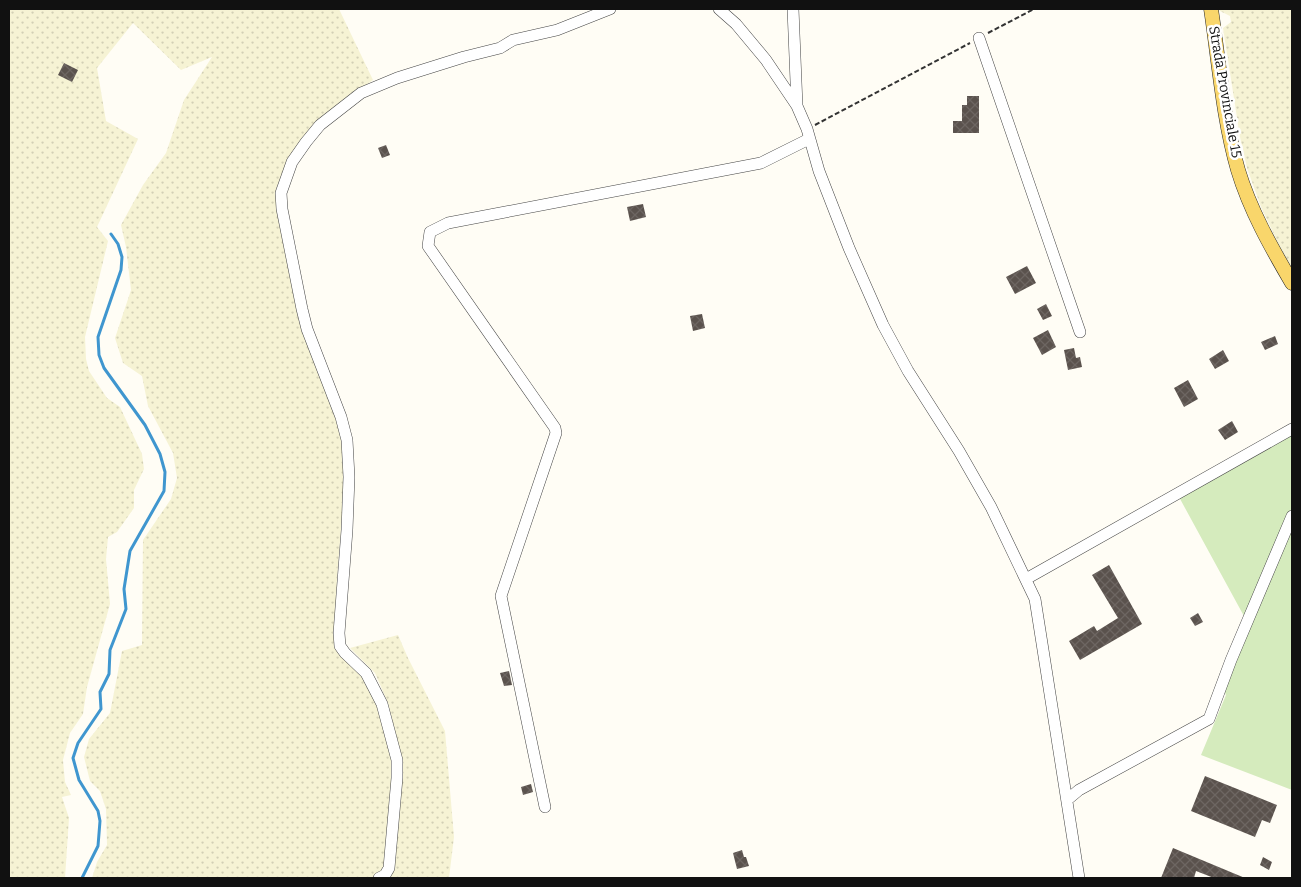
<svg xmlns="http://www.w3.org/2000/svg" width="1301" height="887" viewBox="0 0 1301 887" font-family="Bitter,serif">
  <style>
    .farmland { fill: url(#farmland-dots) }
    .grass { fill: #d5ebbd }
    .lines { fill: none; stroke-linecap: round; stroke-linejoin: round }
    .stream { stroke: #3f96cf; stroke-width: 3 }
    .building { fill: url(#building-cross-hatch) }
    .minor-casing { stroke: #444; stroke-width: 12 }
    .major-casing { stroke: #222; stroke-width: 15 }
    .path { stroke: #333; stroke-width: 2; stroke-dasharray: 5 2.5; stroke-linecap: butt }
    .minor { stroke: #fff; stroke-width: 11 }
    .major { stroke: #f9d66b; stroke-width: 14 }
    .labels { text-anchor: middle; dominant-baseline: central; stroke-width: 5; stroke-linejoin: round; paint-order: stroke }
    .street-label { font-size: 14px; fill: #111; stroke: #fff }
  </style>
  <defs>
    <pattern id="farmland-dots" width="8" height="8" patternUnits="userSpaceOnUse" patternTransform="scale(1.25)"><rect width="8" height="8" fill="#f6f3d4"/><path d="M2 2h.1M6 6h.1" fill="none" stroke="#d2cfb5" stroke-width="1.8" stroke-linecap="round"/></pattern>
    <pattern id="building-cross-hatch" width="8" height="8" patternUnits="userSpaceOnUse" patternTransform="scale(1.25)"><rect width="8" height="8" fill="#5a524d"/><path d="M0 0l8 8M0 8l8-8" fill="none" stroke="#6d6662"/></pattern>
  </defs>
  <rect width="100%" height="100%" fill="#fffdf5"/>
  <path class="farmland" d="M9 9H339L373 80 346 99 290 155 276 189V202L344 438 345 480 337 578 335 642 370 687 401 757 388 703 375 673 350 648 398 635 408 658 445 731 454 837 449 878H92L97 862 107 845 106 809 100 791 90 781 84 757 89 739 110 713 122 651 142 645 143 540 171 499 177 478 173 453 148 406 142 376 123 363 115 338 131 290 126 247 121 225 143 185 166 153 184 100 212 57 181 70 133 23 97 68 106 121 138 139 97 227 108 241 85 337 86 359 89 371 107 398 120 407 142 454 144 469 134 490V508L117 532 108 537 106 559 110 604 87 687 83 714 70 733 63 760 65 782 71 795 62 797 69 818 65 878H9Z
    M1219 9H1292V268L1278 243 1261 207 1247 168 1240 137 1223 28 1231 22 1230 16 1220 11Z"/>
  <path class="grass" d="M1292 433V507L1245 618 1179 497Z
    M1292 523V790L1201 755 1226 695 1224 691Z"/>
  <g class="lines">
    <path class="stream" d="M82 878 98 846 100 821 98 811 79 780 73 758 78 743 101 709 100 692 109 674 110 650 126 609 124 589 130 551 164 491 165 472 160 454 145 425 104 368 99 355 98 337 121 270 122 257 118 244 111 234"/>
  </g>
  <path class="building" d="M64 63 78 70 72 82 58 75Z
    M967 96H979V133H953V121H962V105H967Z
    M386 145 390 155 382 158 378 148Z
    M643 204 646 217 630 221 627 207Z
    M1027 266 1036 283 1015 294 1006 277Z
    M1046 304 1052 316 1043 320 1037 309Z
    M702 314 705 328 693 331 690 316Z
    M1048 330 1056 347 1042 355 1033 338Z
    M1275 336 1278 344 1265 350 1261 342Z
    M1074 348 1076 358 1080 357 1082 367 1068 370 1064 350Z
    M1223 350 1229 361 1215 369 1209 359Z
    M1188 380 1198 399 1184 407 1174 388Z
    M1232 421 1238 432 1225 440 1218 430Z
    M1109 565 1142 624 1080 660 1069 641 1094 626 1097 631 1118 618 1092 575Z
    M1198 613 1203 622 1195 626 1190 618Z
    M509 671 512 685 504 686 500 673Z
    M1205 776 1277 805 1270 823 1262 820 1255 837 1191 811Z
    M531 784 533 792 523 795 521 787Z
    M1173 848 1245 878H1214L1196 871 1194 878H1161Z
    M742 850 744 857H746L749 866 737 869 733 853Z
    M1263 857 1272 862 1269 870 1260 865Z"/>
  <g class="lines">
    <defs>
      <path id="minor" d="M719 9 736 24 766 60 797 106 807 129 819 171 849 248 883 325 908 371 959 451 991 507 1035 599 1079 878
        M793 9 797 106
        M979 38 1080 332
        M1026 579 1292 429
        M1067 800 1079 790 1209 719 1231 660 1292 516
        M545 807 501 596 556 433 555 428 428 246 430 232 448 223 761 163 809 139
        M379 878 385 875 389 868 397 778V760L382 704 366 673 345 653 340 646 339 633 347 530 349 477 347 440 341 417 307 329 302 309 282 209 281 193 292 162 306 142 320 125 361 93 397 78 464 57 500 48 513 40 557 30 610 9"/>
      <path id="major" d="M1211 9C1219 62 1223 118 1238 170 1250 210 1271 247 1292 283"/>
    </defs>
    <use href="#minor" class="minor-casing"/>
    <use href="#major" class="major-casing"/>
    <path class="path" d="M988 33 1034 9
      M815 125 970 43"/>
    <use href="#minor" class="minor"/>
    <use href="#major" class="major"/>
  </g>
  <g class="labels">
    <g class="street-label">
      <text transform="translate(1225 92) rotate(80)">Strada Provinciale 15</text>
    </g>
  </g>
  <rect width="1301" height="887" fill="none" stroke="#111111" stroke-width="20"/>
</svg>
